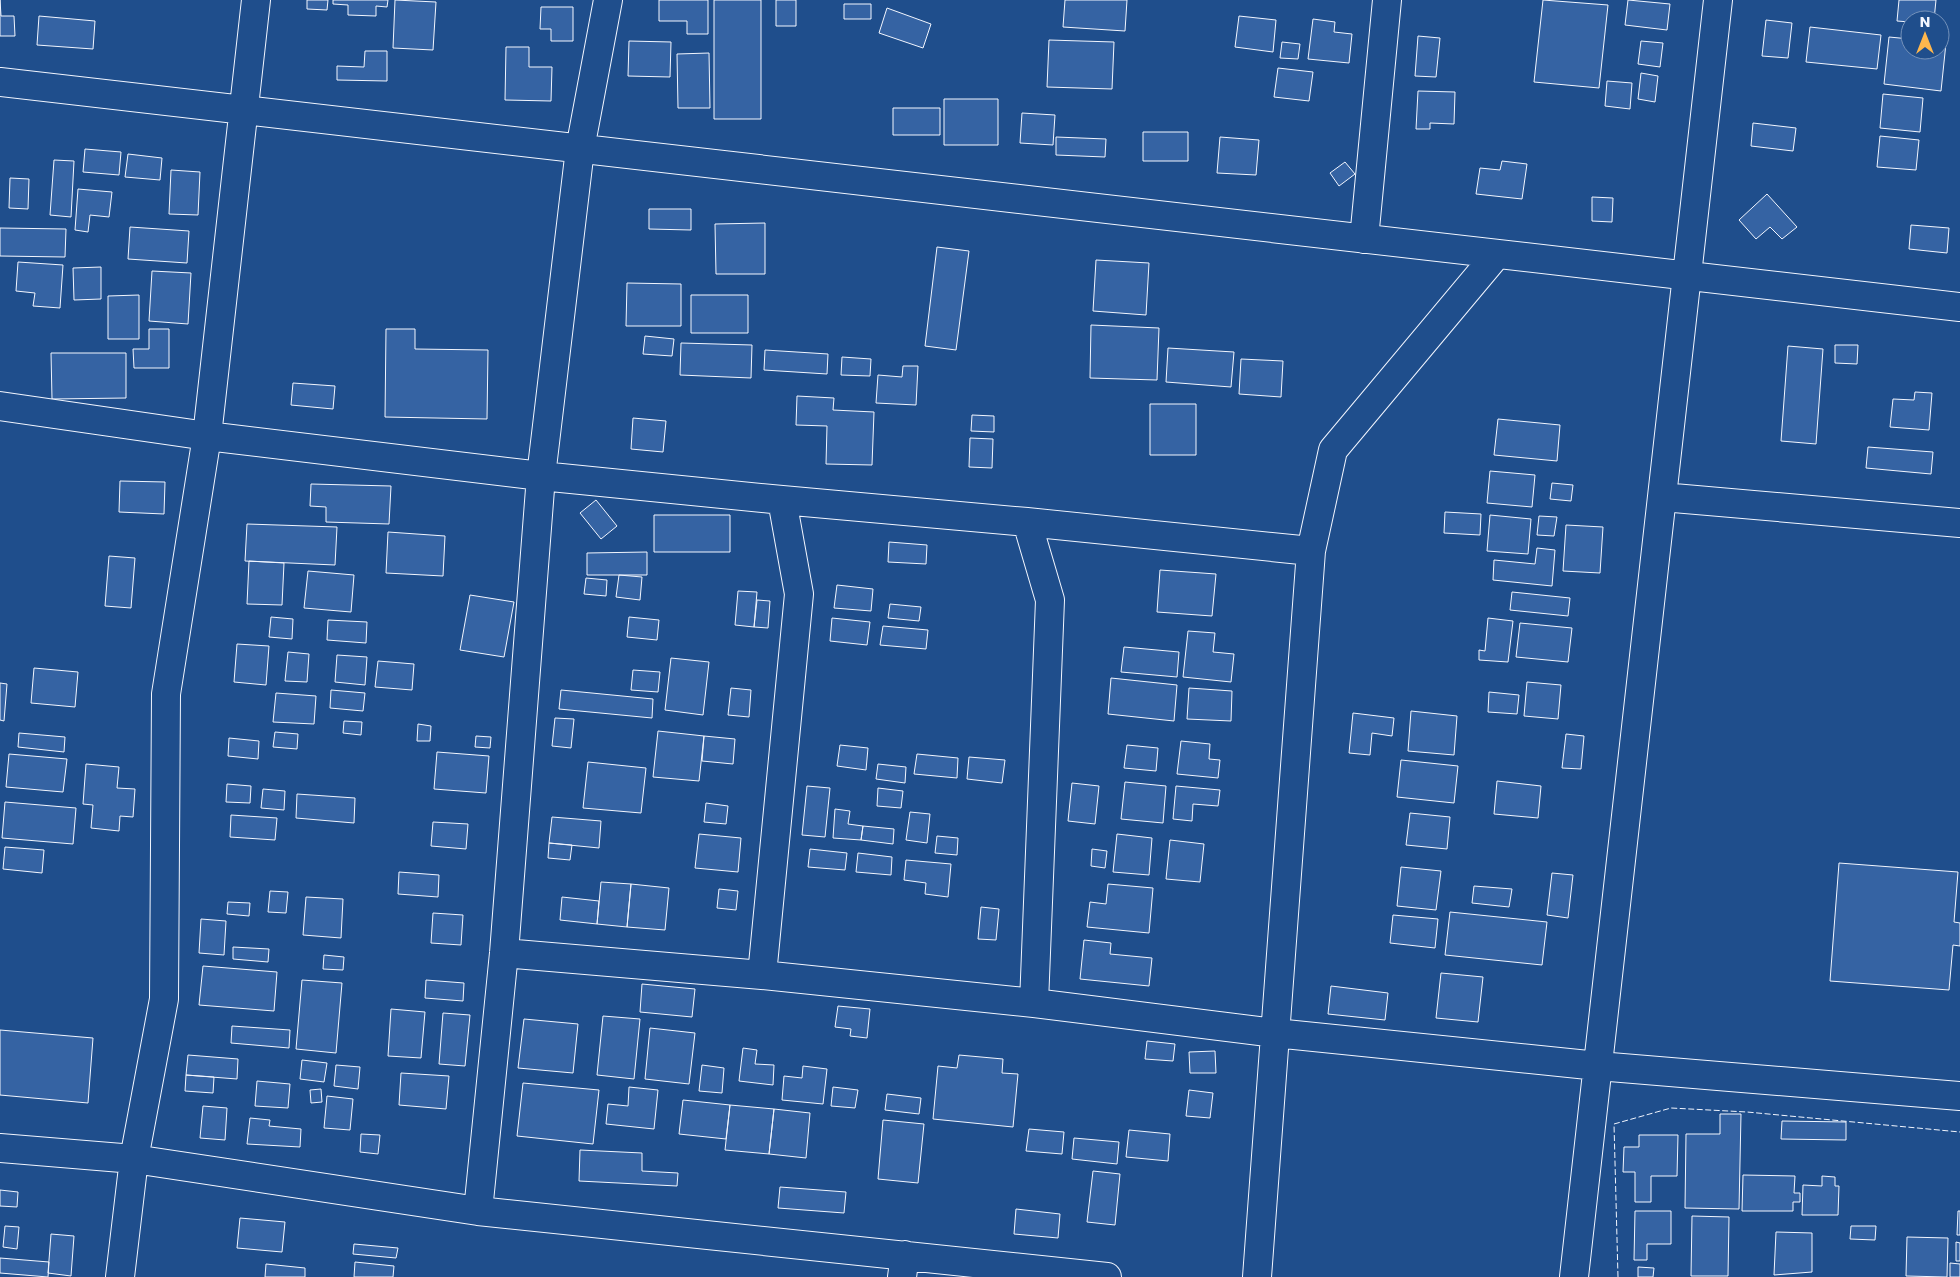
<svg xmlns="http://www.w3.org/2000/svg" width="1960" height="1277" viewBox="0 0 1960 1277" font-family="Poppins,sans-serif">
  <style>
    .building { fill: #3563a3; stroke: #f2f6ff }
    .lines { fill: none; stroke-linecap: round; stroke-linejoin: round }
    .minor-casing { stroke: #f2f6ff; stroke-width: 30 }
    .minor { stroke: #1f4e8c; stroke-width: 28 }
    .fence { stroke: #f2f6ff; stroke-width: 1; stroke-dasharray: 6 2.5; stroke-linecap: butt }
  </style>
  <rect width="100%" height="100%" fill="#1f4e8c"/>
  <path class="building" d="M0 0 1 16H14L15 36H0Z
    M307 0H328L327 10 307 9Z
    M333 0H388L387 7 376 6V16L348 15V5L333 4Z
    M395 0 436 2 433 50 393 48Z
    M659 0H708V34H687V21H659Z
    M714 0H761V119H714Z
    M776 0H796V26H776Z
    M1065 0H1127L1125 31 1063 27Z
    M1543 0 1608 5 1599 88 1534 82Z
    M1628 0 1670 4 1667 30 1625 25Z
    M1899 0H1936L1934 20H1910V22L1897 21Z
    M844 4H871V19H844Z
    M541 7H573V41H551V29H540Z
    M887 8 931 24 923 48 879 33Z
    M39 16 95 21 93 49 37 45Z
    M1239 16 1276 20 1273 52 1235 47Z
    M1313 19 1335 22 1334 32 1352 34 1349 63 1308 59Z
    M1766 20 1792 23 1788 58 1762 56Z
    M1810 27 1881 35 1877 69 1806 62Z
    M1418 36 1440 38 1436 77 1415 76Z
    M1889 37 1910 39V50H1940V42L1946 43 1941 91 1884 84Z
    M1049 40 1114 42 1112 89 1047 87Z
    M629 41 671 42 670 77 628 76Z
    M1641 41 1663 43 1660 67 1638 64Z
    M1282 42 1300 44 1298 59 1280 58Z
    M506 47H529V67H552L551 101 505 100Z
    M365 51H387V81L337 80V66L364 67Z
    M709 53 710 108H678L677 54Z
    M1278 68 1313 72 1309 101 1274 97Z
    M1641 73 1658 76 1655 102 1638 99Z
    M1607 81 1632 83 1630 109 1605 106Z
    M1418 91 1455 92 1454 124 1430 123V129H1416Z
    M1883 94 1923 98 1920 132 1880 128Z
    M944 99H998V145H944Z
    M893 108H940V135H893Z
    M1022 113 1055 115 1053 145 1020 143Z
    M1753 123 1796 128 1793 151 1751 146Z
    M1143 132H1188V161H1143Z
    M1880 136 1919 140 1916 170 1877 167Z
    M1056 137 1106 139 1105 157 1056 155Z
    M1220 137 1259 140 1256 175 1217 173Z
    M85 149 121 152 119 175 83 172Z
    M128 154 162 158 160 180 125 177Z
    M54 160 74 161 71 217 50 215Z
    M1502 161 1527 164 1522 199 1476 194 1480 168 1500 170Z
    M1345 162 1355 174 1339 186 1330 173Z
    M171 170 200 172 198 215 169 214Z
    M10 178 29 179 28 209 9 208Z
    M78 189 112 192 109 217 90 215 88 232 75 230Z
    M1767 194 1797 227 1782 239 1770 227 1756 239 1739 220Z
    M1592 197 1613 198 1612 222 1592 221Z
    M649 209H691V230L649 229Z
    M765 223V274H716L715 224Z
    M1911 225 1949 228 1947 253 1909 249Z
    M130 227 189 231 187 263 128 259Z
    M0 228 66 229 65 257 0 256Z
    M937 247 969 251 956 350 925 346Z
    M1096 260 1149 263 1146 315 1093 311Z
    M18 262 63 265 60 308 33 306 35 293 16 291Z
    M101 267V299L74 300 73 268Z
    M152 271 191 273 188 324 149 321Z
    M627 283 681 284V326H626Z
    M139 295V339H108V296Z
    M691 295H748V333H691Z
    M1091 325 1159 328 1157 380 1090 378Z
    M149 329H169V368H134L133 349H149Z
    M386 329H415V349L488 350 487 419 385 417Z
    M645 336 674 339 672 356 643 354Z
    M681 343 752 345 751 378 680 375Z
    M1835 345H1858L1857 364 1835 363Z
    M1788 346 1823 349 1816 444 1781 441Z
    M1168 348 1234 352 1231 387 1166 382Z
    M765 350 828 354 827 374 764 370Z
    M51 353H126V398L52 399Z
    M842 357 871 359 870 376 841 375Z
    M1241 359 1283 361 1281 397 1239 394Z
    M903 366H918L916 405 876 403 878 375 902 377Z
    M293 383 335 386 333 409 291 405Z
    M1915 392 1932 393 1929 430 1890 427 1893 399 1914 400Z
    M797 396 834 398 833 410 874 412 872 465 826 464 827 426 796 425Z
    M1150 404H1196V455H1150Z
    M972 415 994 416V432L971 431Z
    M633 418 666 421 663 452 631 449Z
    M1498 419 1560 425 1557 461 1494 455Z
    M970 438 993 439 992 468 969 467Z
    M1868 447 1933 452 1931 474 1866 468Z
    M1490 471 1535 475 1532 507 1487 503Z
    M120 481 165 482 164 514 119 512Z
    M1552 483 1573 485 1571 501 1550 499Z
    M311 484 391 486 389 524 326 522V507L310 506Z
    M596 500 617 526 601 539 580 513Z
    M1445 512 1481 514 1480 535 1444 533Z
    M654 515H730V552H654Z
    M1490 515 1531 519 1528 554 1487 551Z
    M1539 516 1557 517 1554 536 1537 535Z
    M247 524 337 527 335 565 245 561Z
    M1566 525 1603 527 1600 573 1563 571Z
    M388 532 445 536 443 576 386 573Z
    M889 542 927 545 926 564 888 562Z
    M1537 548 1555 550 1552 586 1493 580 1494 560 1535 564Z
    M647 552V575H587V553Z
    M109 556 135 558 131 608 105 606Z
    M249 561 284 563 282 605 247 604Z
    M1160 570 1216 574 1212 616 1157 612Z
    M308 571 354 575 351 612 304 608Z
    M619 575 642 577 640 600 616 597Z
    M586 578 607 580 606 596 584 594Z
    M837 585 873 589 871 611 834 608Z
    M738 591 757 592 754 627 735 625Z
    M1512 592 1570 598 1568 616 1510 610Z
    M470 595 514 602 504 657 460 650Z
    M757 600 770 601 768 628 754 627Z
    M890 604 921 607 919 621 888 618Z
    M271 617 293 619 292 639 269 637Z
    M629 617 659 620 657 640 627 637Z
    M832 618 870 622 867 645 830 641Z
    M1488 618 1513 621 1508 662 1479 660V650L1485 651Z
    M328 620 367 622 366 643 327 640Z
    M1520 623 1572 628 1568 662 1516 657Z
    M883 626 928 630 926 649 880 645Z
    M1188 631 1215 633 1213 652 1234 654 1231 682 1183 677Z
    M237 644 269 646 266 685 234 682Z
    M1124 647 1179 652 1177 677 1121 672Z
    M288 652 309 654 307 682 285 681Z
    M337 655 367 657 365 685 335 682Z
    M671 658 709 662 703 715 665 710Z
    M378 661 414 664 412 690 375 687Z
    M34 668 78 672 75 707 31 703Z
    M633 670 660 672 658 692 631 690Z
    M1111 678 1177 685 1174 721 1108 714Z
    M1527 682 1561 685 1558 719 1524 716Z
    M0 683 7 684 4 721 0 720Z
    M731 688 751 690 749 717 728 715Z
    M1189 688 1232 691 1231 721 1187 719Z
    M331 690 365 693 363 711 330 708Z
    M561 690 653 699 652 718 559 709Z
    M1489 692 1519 695 1517 714 1488 712Z
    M276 693 316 696 314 724 273 722Z
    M1411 711 1457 716 1454 755 1408 751Z
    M1353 713 1394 718 1392 736 1372 733 1370 755 1349 753Z
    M555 718 574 719 571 748 552 746Z
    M344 721 362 722 361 735 343 733Z
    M418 724 431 726 430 741H417Z
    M658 731 704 736 699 781 653 777Z
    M275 732 298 734 297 749 273 747Z
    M19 733 65 737 64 752 18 747Z
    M1566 734 1584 736 1581 769 1562 768Z
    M476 736 491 737 490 748 475 747Z
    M704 736 735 739 733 764 702 761Z
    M229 738 259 741 258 759 228 756Z
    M1181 741 1210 744 1209 759 1220 760 1218 778 1177 774Z
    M840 745 868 748 866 770 837 766Z
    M1127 745 1158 748 1156 771 1124 768Z
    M437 752 489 756 486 793 434 789Z
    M9 754 67 759 63 792 6 787Z
    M917 754 958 758 957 778 914 774Z
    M969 757 1005 760 1002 783 967 779Z
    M1401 760 1458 766 1454 803 1397 797Z
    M588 762 646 768 641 813 583 808Z
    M86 764 119 767 117 788 135 789 133 817 120 816 119 831 91 828 93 805 83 804Z
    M878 764 906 767 905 783 876 779Z
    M1497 781 1541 786 1538 818 1494 814Z
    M1125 782 1166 786 1163 823 1121 819Z
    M1072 783 1099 786 1095 824 1068 821Z
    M227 784 251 786 250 803 226 802Z
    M807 786 830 788 825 837 802 835Z
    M1176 786 1220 790 1218 806 1193 804 1192 821 1173 819Z
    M878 788 903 791 901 808 877 806Z
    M263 789 285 791 284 810 261 808Z
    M297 794 355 798 354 823 296 818Z
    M5 802 76 808 73 844 2 838Z
    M706 803 728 806 726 824 704 822Z
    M835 809 850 811 848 824 863 826 861 840 833 838Z
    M910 812 930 814 927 843 906 840Z
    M1410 813 1450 817 1447 849 1406 845Z
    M231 815 277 818 275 840 230 837Z
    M552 817 601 821 599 848 549 843Z
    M433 822 468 824 466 849 431 846Z
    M863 826 894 829 893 844 861 840Z
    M699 834 741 838 738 872 695 868Z
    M1117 834 1152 838 1149 875 1113 872Z
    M937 836 958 838 957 855 935 853Z
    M1170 840 1204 844 1200 882 1166 879Z
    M549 843 572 845 570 860 548 858Z
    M5 847 44 850 42 873 3 869Z
    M810 849 847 853 845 870 808 867Z
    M1092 849 1107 851 1105 868 1091 866Z
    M858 853 892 857 891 875 856 872Z
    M906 860 951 864 948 897 925 894 926 883 904 880Z
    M1839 863 1958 872 1954 922 1960 923V946L1953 945 1949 990 1830 981Z
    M1401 867 1441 871 1436 910 1397 906Z
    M399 872 439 875 438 897 398 894Z
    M1552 873 1573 875 1568 918 1547 915Z
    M601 882 631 884 627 927 597 924Z
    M631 884 669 888 665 930 627 927Z
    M1108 884 1153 888 1149 933 1087 927 1090 902 1106 904Z
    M1474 886 1512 889 1509 907 1472 903Z
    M719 889 738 891 736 910 717 908Z
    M270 891 288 892 286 913 268 912Z
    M306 897 343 899 341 938 303 935Z
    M562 897 599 901 597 924 560 920Z
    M228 902 250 903 249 916 227 914Z
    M981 907 999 909 996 940 978 939Z
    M1450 912 1547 922 1542 965 1445 955Z
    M433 913 463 915 461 945 431 943Z
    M1393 915 1438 919 1435 948 1390 943Z
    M201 919 226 921 224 955 199 953Z
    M1084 940 1111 943 1110 954 1152 958 1149 986 1080 979Z
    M233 947 269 949 268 962 233 959Z
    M324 955 344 957 343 970 323 969Z
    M203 966 277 972 274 1011 199 1005Z
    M1441 973 1483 977 1478 1022 1436 1018Z
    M302 980 342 983 336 1053 296 1049Z
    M426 980 464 983 463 1001 425 998Z
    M642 984 695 989 692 1017 640 1012Z
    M1331 986 1388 993 1385 1020 1328 1014Z
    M838 1006 870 1009 867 1038 850 1036 851 1029 835 1027Z
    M391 1009 425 1012 421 1058 388 1056Z
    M443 1013 470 1015 465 1066 439 1064Z
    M603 1016 640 1019 634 1079 597 1075Z
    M524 1019 578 1024 573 1073 518 1068Z
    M232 1026 290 1030 289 1048 231 1043Z
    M650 1028 695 1033 689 1084 645 1079Z
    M0 1030 93 1038 88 1103 0 1095Z
    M1147 1041 1175 1044 1173 1061 1145 1059Z
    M743 1048 757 1050 755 1064 774 1065 773 1085 739 1081Z
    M1215 1051 1216 1073H1190L1189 1052Z
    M188 1055 238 1059 237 1079 186 1075Z
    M959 1055 1003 1059 1002 1073 1018 1074 1013 1127 933 1119 938 1066 957 1068Z
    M302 1060 327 1063 324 1082 300 1079Z
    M336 1065 360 1067 358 1089 334 1086Z
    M702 1065 724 1068 722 1093 699 1091Z
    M803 1066 827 1069 823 1104 782 1100 784 1076 802 1078Z
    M401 1073 449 1076 446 1109 399 1105Z
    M186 1075 214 1077 213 1093 185 1091Z
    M257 1081 290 1084 288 1108 255 1106Z
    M523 1083 599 1090 593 1144 517 1136Z
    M629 1087 658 1090 654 1129 606 1124 608 1104 628 1106Z
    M833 1087 858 1090 855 1108 831 1106Z
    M321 1089 322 1102 311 1103 310 1090Z
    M1189 1090 1213 1093 1210 1118 1186 1116Z
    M887 1094 921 1098 919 1114 885 1110Z
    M327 1096 353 1099 350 1130 324 1128Z
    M683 1100 730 1105 726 1139 679 1134Z
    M730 1105 774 1109 769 1154 725 1150Z
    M203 1106 227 1108 225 1140 200 1138Z
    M774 1109 810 1113 806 1158 769 1154Z
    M1720 1114H1741L1739 1209 1685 1208 1686 1134H1720Z
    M250 1118 270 1120 269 1126 301 1129 300 1147 247 1144Z
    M883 1120 924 1124 918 1183 878 1179Z
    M1782 1121 1846 1122V1140L1781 1139Z
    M1029 1129 1064 1132 1062 1154 1026 1151Z
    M1129 1130 1170 1134 1168 1161 1126 1157Z
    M361 1134 380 1135 378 1154 360 1152Z
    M1639 1135H1678L1677 1176H1651V1202H1635V1172H1623L1624 1147H1639Z
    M1074 1138 1119 1142 1117 1164 1072 1159Z
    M580 1150 642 1153V1171L678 1173 677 1186 579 1181Z
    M1093 1171 1120 1174 1115 1225 1087 1222Z
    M1743 1175 1795 1176 1794 1193H1800V1202H1793V1211H1742Z
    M1822 1176 1835 1177V1186H1839L1838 1215H1802L1803 1185 1822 1186Z
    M780 1187 846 1192 844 1213 778 1208Z
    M0 1190 18 1192 17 1207 0 1206Z
    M1016 1209 1060 1214 1058 1238 1014 1234Z
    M1635 1211H1671V1244H1647V1260H1634Z
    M1958 1211H1960V1235H1957Z
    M1692 1216 1729 1217 1728 1276H1691Z
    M240 1218 285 1222 282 1252 237 1248Z
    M5 1226 19 1227 17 1249 3 1247Z
    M1851 1226H1876L1875 1240 1850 1239Z
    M1776 1232 1812 1233V1272L1774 1275Z
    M51 1234 74 1236 71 1276 48 1273Z
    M1907 1237 1948 1238 1947 1277 1906 1276Z
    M1956 1242 1960 1243V1261H1956Z
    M354 1244 398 1248 396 1258 353 1254Z
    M0 1258 49 1262 48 1277 0 1273Z
    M355 1262 394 1266 393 1277H354Z
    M1950 1263 1960 1264V1277H1950Z
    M266 1264 305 1268V1277H265Z
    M1638 1267 1654 1268 1653 1277H1638Z"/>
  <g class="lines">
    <defs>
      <path id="minor" d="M0 82 1960 307
        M1364 239 1387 0
        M0 406 207 436 541 476 782 500 1027 522 1311 551
        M1662 497 1960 523
        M1027 522 1050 600 1034 1003
        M504 953 762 975 1034 1003 1275 1033 1598 1066 1960 1096
        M762 975 799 594 782 500
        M0 1148 134 1159 478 1211 1107 1277
        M478 1211 504 953 541 476 580 149 608 0
        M120 1277 134 1159 164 999 166 694 207 436 256 0
        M902 1277 905 1255
        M1257 1277 1311 551 1333 450 1497 254
        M1574 1277 1718 0"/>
    </defs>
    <use href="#minor" class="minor-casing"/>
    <use href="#minor" class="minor"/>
    <path class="fence" d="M1618 1277 1614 1124 1671 1108 1747 1112 1960 1132"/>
  </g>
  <g transform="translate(1925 35)"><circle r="24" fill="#1f4e8c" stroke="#7391ba"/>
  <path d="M0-4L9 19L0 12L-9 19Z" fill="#ffb74d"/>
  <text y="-8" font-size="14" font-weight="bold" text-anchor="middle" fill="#f2f6ff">N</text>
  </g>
</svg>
